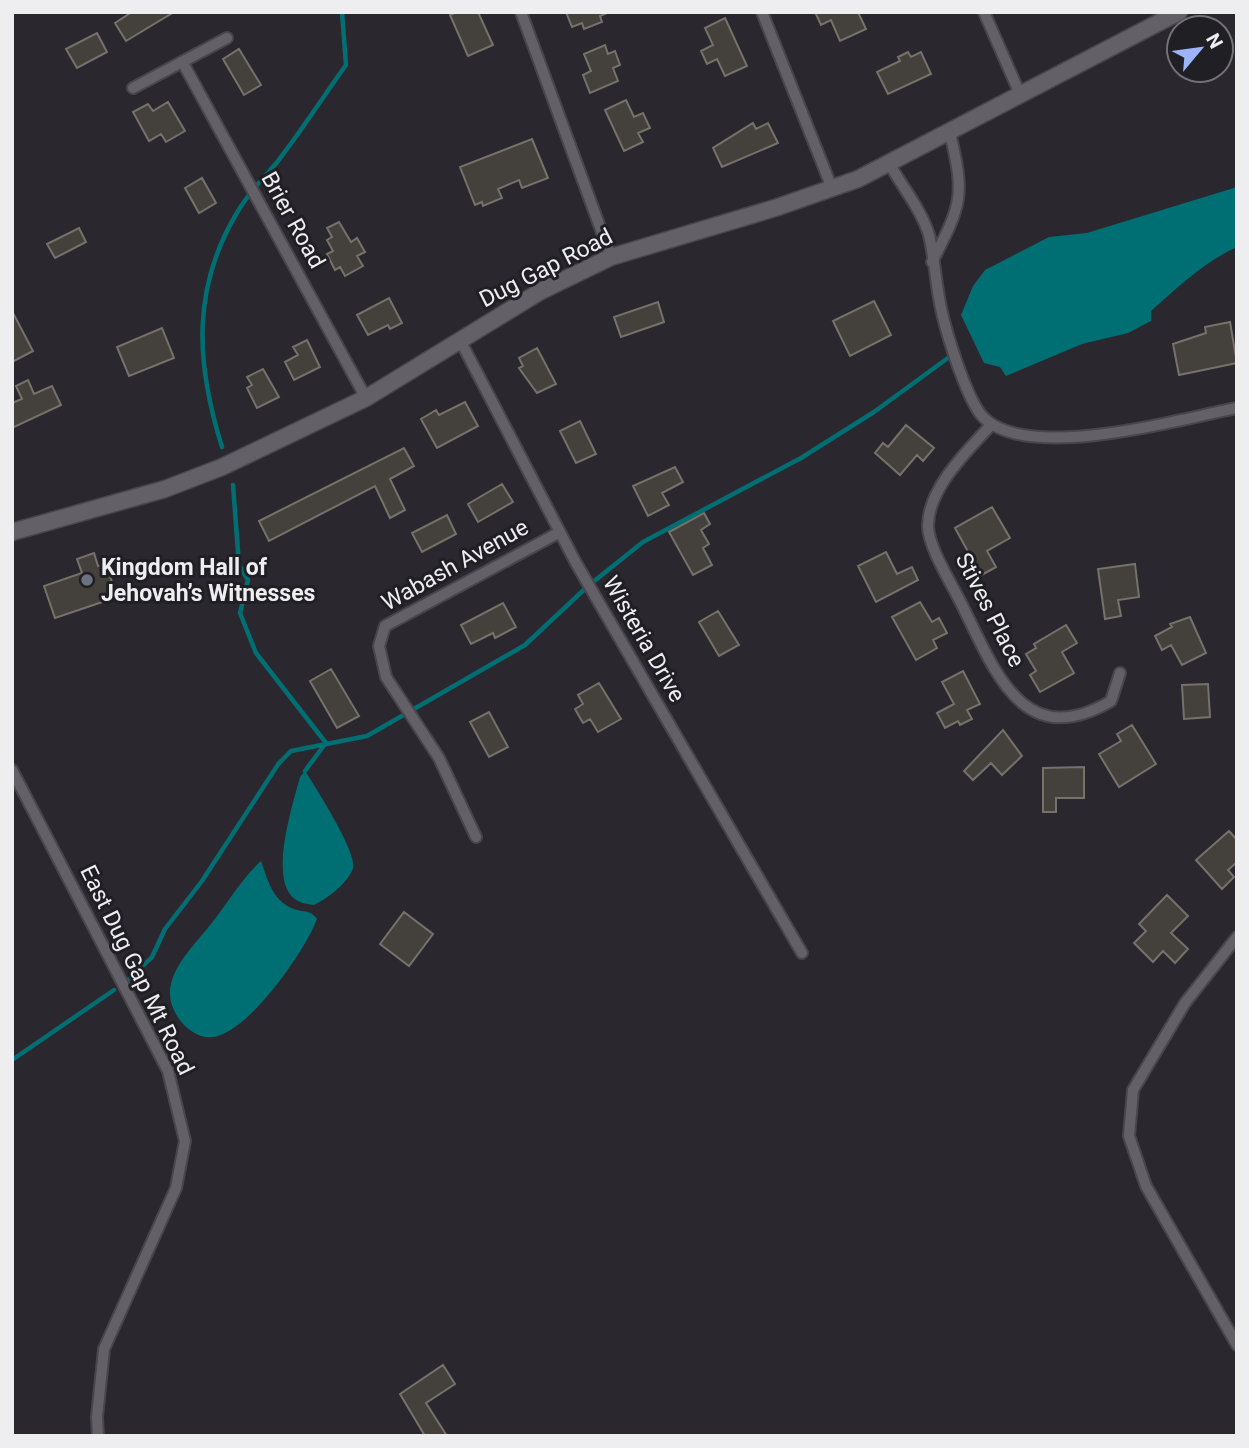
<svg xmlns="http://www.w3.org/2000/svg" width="1249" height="1448" viewBox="0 0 1249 1448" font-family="Roboto,sans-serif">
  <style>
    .water { fill: #006f73 }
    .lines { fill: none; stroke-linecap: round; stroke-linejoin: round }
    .stream { stroke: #006f73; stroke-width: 4.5 }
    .building { fill: #44403b; stroke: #75716b; stroke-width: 2 }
    .street-casing { stroke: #48464a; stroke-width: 14 }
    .secondary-casing { stroke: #48464a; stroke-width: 19 }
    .street { stroke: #636167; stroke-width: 10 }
    .secondary { stroke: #636167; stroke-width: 16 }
    .worship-dot { fill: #6b7280; stroke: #201f24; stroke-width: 2.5 }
    .labels { text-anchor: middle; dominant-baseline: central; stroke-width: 6; stroke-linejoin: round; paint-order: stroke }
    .street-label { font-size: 23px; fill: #eeedf0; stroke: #201f24 }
    .poi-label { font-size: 23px; font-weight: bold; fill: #eeedf0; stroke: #201f24; text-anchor: start }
  </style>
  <rect width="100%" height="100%" fill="#2a282e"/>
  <path class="water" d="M1237 187V247C1204 262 1177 288 1151 311V321L1128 333 1082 344 1006 376 1000 367 984 363 961 315 973 286 985 270 1049 237 1087 233Z
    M305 771C315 786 358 854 353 868 349 882 327 899 314 905 309 904 303 904 298 901 266 885 293 804 300 777Z
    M261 861C268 881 273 903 297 910 306 912 312 911 317 919 305 951 249 1032 213 1037 202 1039 191 1032 184 1025 148 985 190 952 214 920 229 901 243 877 261 861Z"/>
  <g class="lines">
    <path class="stream" d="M222 447C196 364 191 288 238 211 249 192 264 178 278 161 302 130 323 97 346 65L342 12
      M233 485 239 565 248 580 240 613 256 653 326 743
      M305 771 325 744
      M127 981 152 957 165 929 202 881 279 763 291 751 367 736 525 645 588 586 643 542 801 458 874 412 952 355
      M12 1060 114 990"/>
  </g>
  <path class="building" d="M132 12H174L126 41 115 23Z
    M457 12H478L493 45 468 56 450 15Z
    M566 12H607V13L600 16 602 22 584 29 582 23 572 27Z
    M815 12H858L866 29 840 41 831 20 821 25Z
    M725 18 747 66 725 76 717 59 707 64 701 51 713 45 705 28Z
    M97 33 107 52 77 68 66 49Z
    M605 45 608 54 615 51 620 65 613 68 618 81 590 93 583 75 591 71 584 54Z
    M239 49 261 85 244 95 223 59Z
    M908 52 911 57 921 52 931 74 888 94 877 72 900 61 898 57Z
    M626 100 634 117 643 113 650 128 638 133 643 142 624 151 605 110Z
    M168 102 185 131 166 142 161 134 149 141 133 112 148 104 153 111Z
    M753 123 756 129 768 123 778 143 722 167 713 148Z
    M532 139 548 178 522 188 519 180 498 189 502 198 483 206 482 202 475 205 460 167Z
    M202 178 216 203 199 213 185 188Z
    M339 222 351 242 357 238 365 252 357 256 363 266 345 276 340 267 335 270 327 254 333 251 327 240 332 237 327 228Z
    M79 228 86 242 55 258 47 244Z
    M389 298 402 323 390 329 388 325 368 335 357 315Z
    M874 301 891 335 850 356 833 321Z
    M658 302 664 322 621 337 614 317Z
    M12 311 33 351 12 362Z
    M1230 322 1237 363 1179 375 1173 344 1206 333 1205 327Z
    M162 328 174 358 129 376 117 347Z
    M307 340 320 367 294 380 285 362 298 355 293 347Z
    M537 348 556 384 537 393 519 368 523 366 519 358Z
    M263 369 279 397 257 408 247 388 252 385 247 377Z
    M28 380 34 394 52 386 61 405 12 428V403L22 399 16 386Z
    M465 402 478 426 437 448 421 419 436 410 439 415Z
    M580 421 596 454 576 463 560 431Z
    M906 425 934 448 923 461 917 455 900 475 875 453 883 443 888 447Z
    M404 448 414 466 390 479 405 510 390 518 375 486 269 541 259 521Z
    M675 467 683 482 662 493 669 505 648 516 633 486Z
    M502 484 513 502 478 522 468 504Z
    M992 507 1010 538 987 551 996 567 976 578 968 562 972 559 955 528Z
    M704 513 710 524 701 530 709 544 703 548 712 565 693 575 669 532Z
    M447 515 456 534 422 552 412 533Z
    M886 552 897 574 912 567 918 580 876 602 858 566Z
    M94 553 98 566 106 564 117 597 55 618 44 586 82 573 77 559Z
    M1135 564 1139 597 1118 600 1121 616 1105 619 1098 569Z
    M920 602 932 622 939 618 947 633 933 640 937 648 916 660 892 617Z
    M503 603 516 627 495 638 493 633 471 644 461 625Z
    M718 611 739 645 719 656 699 622Z
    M1190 617 1206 653 1182 665 1171 645 1162 650 1155 636 1172 627 1170 624Z
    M1066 625 1077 643 1062 652 1074 673 1040 692 1030 675 1036 671 1026 654 1036 648 1034 644Z
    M331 669 359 716 337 728 310 681Z
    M963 671 980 704 967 710 972 719 960 725 958 721 945 728 937 713 954 704 942 682Z
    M599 683 621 719 598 732 590 719 583 723 575 709 583 704 578 695Z
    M1208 684 1210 717 1184 719 1182 685Z
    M489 712 508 747 489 757 470 722Z
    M1132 725 1156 764 1119 787 1099 754 1121 741 1117 734Z
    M1003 730 1022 756 1002 775 991 763 973 780 964 771Z
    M1084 767V798H1056V812H1043V768Z
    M1229 831 1237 840V862L1228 870 1234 877 1222 889 1196 860Z
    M1167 895 1188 916 1171 933 1188 949 1175 963 1163 951 1153 962 1134 943 1146 931 1139 924Z
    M404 912 433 934 409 966 380 944Z
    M443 1365 455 1384 426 1403 447 1436H425L400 1394Z"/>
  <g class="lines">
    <defs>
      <path id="street" d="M521 12 611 257
        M762 12 832 188
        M984 12 1020 94
        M183 63 366 398
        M133 88 227 38
        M890 165C902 186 922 211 929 235 935 260 936 288 942 313 948 338 967 400 983 417 1028 463 1179 419 1237 408
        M932 262C962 204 965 196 950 133
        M460 340 576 563 802 953
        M992 424C968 450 928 488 928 526 928 547 953 586 962 605 995 671 1023 753 1111 701L1120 673
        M12 770 168 1071 185 1141 176 1188 104 1349 97 1417 98 1436
        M476 837 439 758 386 677 379 646 385 626 560 532
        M1237 937 1185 1003 1133 1090 1129 1136 1146 1186 1237 1345"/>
      <path id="secondary" d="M12 532 165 489 222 467 366 398 541 291 611 257 775 208 858 179 1179 12"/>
    </defs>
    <use href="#street" class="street-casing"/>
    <use href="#secondary" class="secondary-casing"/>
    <use href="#street" class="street"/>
    <use href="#secondary" class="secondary"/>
  </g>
  <circle class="worship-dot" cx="87" cy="580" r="7"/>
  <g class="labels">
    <g class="street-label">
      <text transform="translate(293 220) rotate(61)">Brier Road</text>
      <text transform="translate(546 268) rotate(-27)">Dug Gap Road</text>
      <text transform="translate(455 565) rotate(-29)">Wabash Avenue</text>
      <text transform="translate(990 610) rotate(63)">Stives Place</text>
      <text transform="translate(644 639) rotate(60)">Wisteria Drive</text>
      <text transform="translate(137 970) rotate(64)">East Dug Gap Mt Road</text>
    </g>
    <g class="poi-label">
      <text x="101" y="567">Kingdom Hall of<tspan x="101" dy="26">Jehovah’s Witnesses</tspan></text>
    </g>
  </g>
  <rect width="1249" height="1448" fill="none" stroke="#eeedf0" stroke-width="28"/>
  <g transform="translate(1200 49) rotate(61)"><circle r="33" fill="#201f24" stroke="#727176" stroke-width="2"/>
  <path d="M0-5L12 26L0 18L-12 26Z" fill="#9db4fd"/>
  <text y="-10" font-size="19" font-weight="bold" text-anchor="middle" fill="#eeedf0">N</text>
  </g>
</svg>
